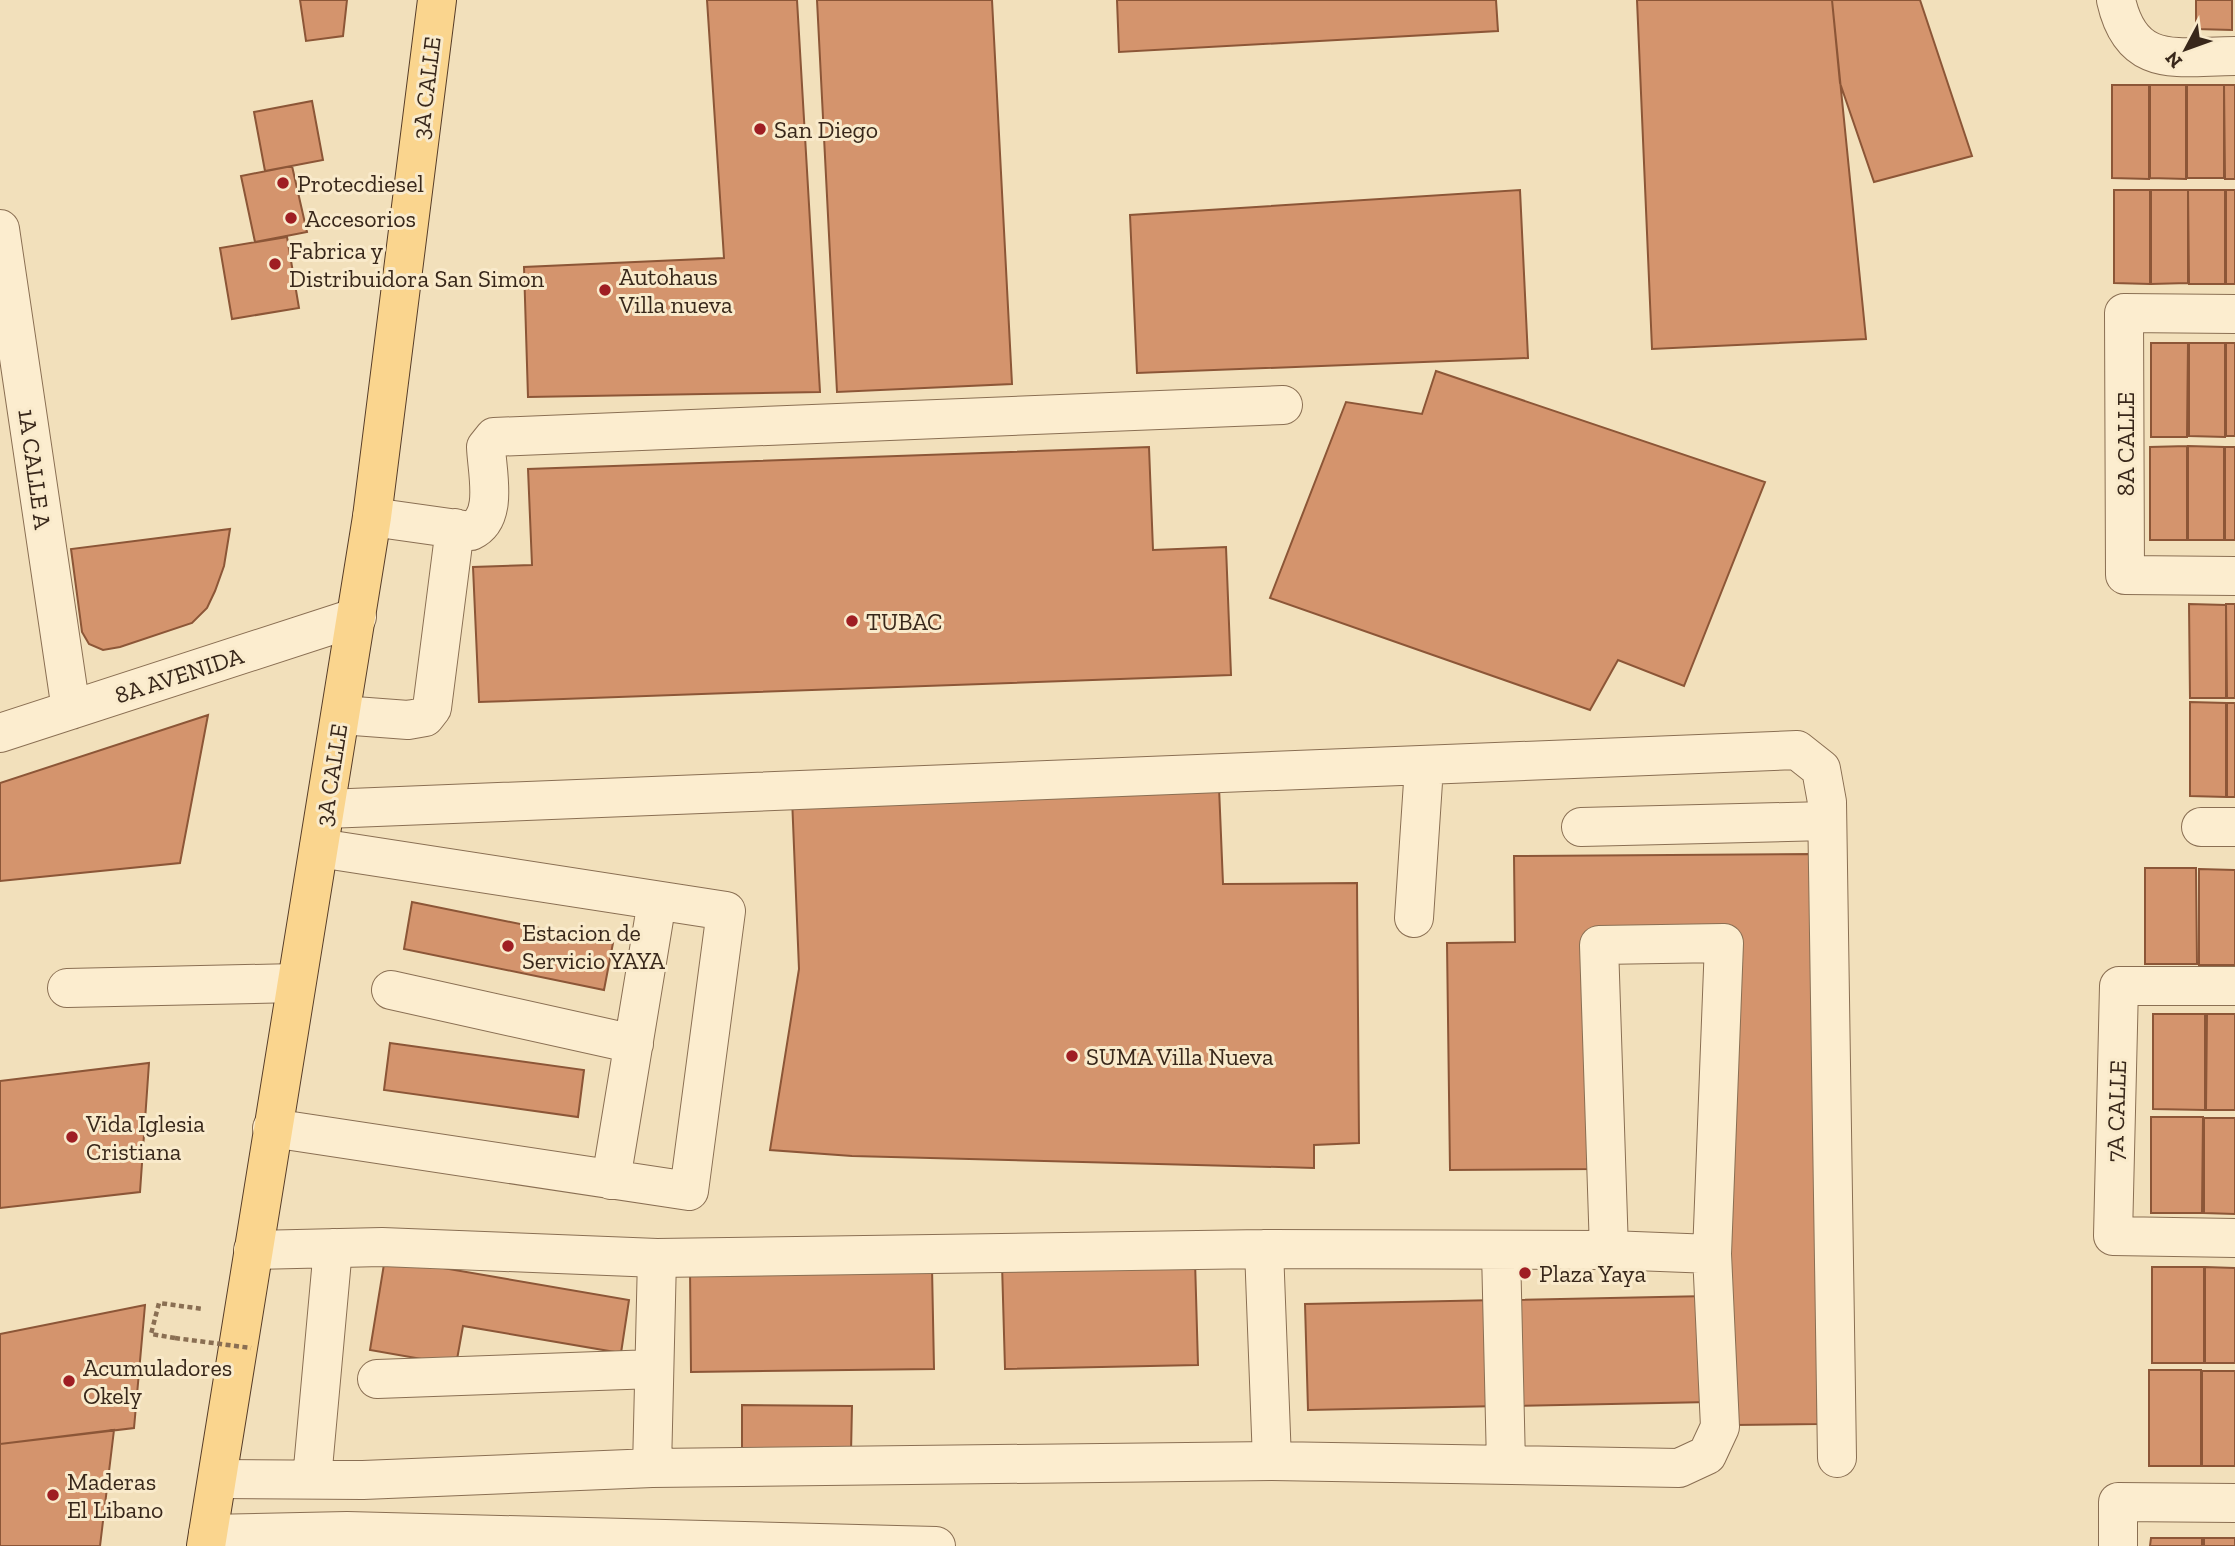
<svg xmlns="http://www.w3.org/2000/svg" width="2235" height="1546" viewBox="0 0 2235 1546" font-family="'Zilla Slab',serif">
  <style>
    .building { fill: #d4946d; stroke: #8c5637; stroke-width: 2 }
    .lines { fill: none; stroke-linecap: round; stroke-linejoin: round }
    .minor-casing { stroke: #8a6f53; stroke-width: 40 }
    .major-casing { stroke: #573d29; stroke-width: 40 }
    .path { stroke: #8a6f53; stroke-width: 4.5; stroke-dasharray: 5 3.5; stroke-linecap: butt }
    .minor { stroke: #fcedcf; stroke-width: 38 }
    .major { stroke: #fad58e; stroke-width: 38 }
    .path-bridge { stroke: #8a6f53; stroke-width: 4.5; stroke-dasharray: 5 3.5; stroke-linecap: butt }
    .poi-dot { fill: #9f1e23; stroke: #f9eacb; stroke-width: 2.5 }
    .labels { text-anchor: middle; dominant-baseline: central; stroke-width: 6; stroke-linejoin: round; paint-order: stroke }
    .street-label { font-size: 24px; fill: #38271a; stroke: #f9eacb }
    .poi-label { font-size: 24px; fill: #38271a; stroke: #f9eacb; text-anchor: start }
  </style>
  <rect width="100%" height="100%" fill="#f2e0bb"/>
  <path class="building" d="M300 0H347L343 36 306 41Z
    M707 0H797L820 392 528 397 524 267 724 258Z
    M817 0H992L1012 384 837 392Z
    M1117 0H1496L1498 31 1119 52Z
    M1637 0H1832L1866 339 1652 349Z
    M1832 0H1920L1972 156 1874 182 1840 83Z
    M2196 0H2232V30L2196 29Z
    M2112 85H2149V179L2112 178Z
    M2150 85H2186V179L2150 178Z
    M2187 85H2224V178H2187Z
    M2224 85H2235V179H2225Z
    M312 101 323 160 265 171 254 112Z
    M292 166 307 232 255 242 241 176Z
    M1520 190 1528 358 1137 373 1130 215Z
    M2114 190H2150V284L2114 283Z
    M2151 190H2188V283L2151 284Z
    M2188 190H2225V284H2189Z
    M2226 190H2235V284H2226Z
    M287 237 299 308 232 319 220 248Z
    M2151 343H2188L2187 437H2151Z
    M2189 343H2225V437L2189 436Z
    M2226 343H2235V436H2226Z
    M1436 371 1765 482 1684 686 1618 660 1590 710 1270 598 1346 402 1422 414Z
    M2187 446V540H2150V447Z
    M2188 446 2224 447V540H2188Z
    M1149 447 1153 550 1226 547 1231 675 479 702 473 567 532 565 528 469Z
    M2225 447H2235V540H2225Z
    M230 529 224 566 215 591 207 608 192 623 120 647 103 650 89 644 82 632 71 549Z
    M2189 604 2226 605V698H2190Z
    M2226 604H2235V698H2227Z
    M2190 702 2226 703V797L2190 796Z
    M2227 703H2235V797H2227Z
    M208 715 180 863 0 881V783Z
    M1219 787 1223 884 1357 883 1359 1143 1314 1145V1168L852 1156 770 1150 799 969 792 798Z
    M1811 854 1818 1424 1733 1425 1727 937 1593 938 1596 1169 1450 1170 1447 943 1515 942 1514 856Z
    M2145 868H2196L2197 964H2145Z
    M2199 869 2235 870V965H2199Z
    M412 902 613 943 604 990 404 949Z
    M2153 1014H2205V1110L2153 1109Z
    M2207 1014H2235V1110H2206Z
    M390 1043 584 1070 578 1117 384 1090Z
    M149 1063 140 1192 0 1208V1081Z
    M2151 1117H2203L2202 1213H2151Z
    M2204 1118H2235V1214L2204 1213Z
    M385 1258 629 1300 621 1353 463 1326 456 1365 370 1350Z
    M1195 1260 1198 1365 1005 1369 1002 1264Z
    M932 1267 934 1369 691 1372 690 1269Z
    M2152 1267H2204V1363H2152Z
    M2205 1267 2235 1268V1363H2205Z
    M1708 1296 1710 1402 1517 1406 1515 1300Z
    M1498 1300 1500 1406 1308 1410 1305 1304Z
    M145 1305 134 1428 0 1444V1334Z
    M2149 1370H2201V1466H2149Z
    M2202 1371H2235V1466H2202Z
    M742 1405 852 1406 851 1453 742 1452Z
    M114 1430 100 1546H0V1444Z
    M2151 1538H2202V1546H2150Z
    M2204 1538H2235V1546H2204Z"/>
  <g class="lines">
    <defs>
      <path id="minor" d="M2116 0C2132 71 2178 56 2235 56
        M0 229 71 710
        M2235 314 2124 313 2125 575 2235 576
        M372 517 471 531C499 518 487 473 486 447L494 437 1283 405
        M341 715 408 720 425 717 432 708 455 528
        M0 733 357 617
        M326 809 1797 750 1821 769 1827 802 1837 1458
        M1581 827 1826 821
        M2201 827H2235
        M1414 918 1424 767
        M2235 986H2119L2113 1236 2235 1238
        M67 988 296 983
        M391 990 634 1044
        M272 1128 689 1191 726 911 319 848
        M611 1180 657 901
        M1264 1249 1272 1461
        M253 1250 382 1247 657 1258 1264 1249 1609 1250 1712 1254 1724 943 1599 945 1609 1250
        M1501 1251 1506 1464
        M377 1379 654 1369
        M652 1468 657 1258
        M219 1479 363 1480 652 1468 1272 1461 1679 1468 1707 1455 1720 1427 1712 1254
        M312 1479 333 1248
        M208 1534 347 1531 936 1546
        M2118 1546V1502L2235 1503"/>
      <path id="major" d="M206 1546 372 517 437 0"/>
    </defs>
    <use href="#minor" class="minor-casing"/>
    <use href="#major" class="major-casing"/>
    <path class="path" d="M175 1338 151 1334 159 1303 203 1309"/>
    <use href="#minor" class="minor"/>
    <use href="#major" class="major"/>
    <path class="path-bridge" d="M175 1338 251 1348"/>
  </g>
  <g class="poi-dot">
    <circle cx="760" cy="129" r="7"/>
    <circle cx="283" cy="183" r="7"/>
    <circle cx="291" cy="218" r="7"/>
    <circle cx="275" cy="264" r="7"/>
    <circle cx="605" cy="290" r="7"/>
    <circle cx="852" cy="621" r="7"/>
    <circle cx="508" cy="946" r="7"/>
    <circle cx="1072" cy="1056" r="7"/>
    <circle cx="72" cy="1137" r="7"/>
    <circle cx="1525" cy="1273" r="7"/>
    <circle cx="69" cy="1381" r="7"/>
    <circle cx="53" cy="1495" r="7"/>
  </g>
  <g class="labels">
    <g class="street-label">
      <text transform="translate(426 88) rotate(-83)">3A CALLE</text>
      <text transform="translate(2125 444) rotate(-90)">8A CALLE</text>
      <text transform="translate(35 469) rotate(82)">1A CALLE A</text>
      <text transform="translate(179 675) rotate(-18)">8A AVENIDA</text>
      <text transform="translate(331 775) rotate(-81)">3A CALLE</text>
      <text transform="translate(2116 1111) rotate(-88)">7A CALLE</text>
    </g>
    <g class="poi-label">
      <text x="774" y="129">San Diego</text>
      <text x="297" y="183">Protecdiesel</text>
      <text x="305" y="218">Accesorios</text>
      <text x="289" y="250">Fabrica y<tspan x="289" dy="28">Distribuidora San Simon</tspan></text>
      <text x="619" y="276">Autohaus<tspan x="619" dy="28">Villa nueva</tspan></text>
      <text x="866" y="621">TUBAC</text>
      <text x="522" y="932">Estacion de<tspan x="522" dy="28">Servicio YAYA</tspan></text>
      <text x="1086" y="1056">SUMA Villa Nueva</text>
      <text x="86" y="1123">Vida Iglesia<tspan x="86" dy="28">Cristiana</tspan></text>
      <text x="1539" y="1273">Plaza Yaya</text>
      <text x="83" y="1367">Acumuladores<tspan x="83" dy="28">Okely</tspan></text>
      <text x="67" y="1481">Maderas<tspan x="67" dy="28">El Libano</tspan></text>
    </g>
  </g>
  <g transform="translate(2186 49) rotate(229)" stroke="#f9eacb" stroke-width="5" paint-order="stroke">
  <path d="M0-5L12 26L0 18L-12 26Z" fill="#38271a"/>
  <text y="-10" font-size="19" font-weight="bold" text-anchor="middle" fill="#38271a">N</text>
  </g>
</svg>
